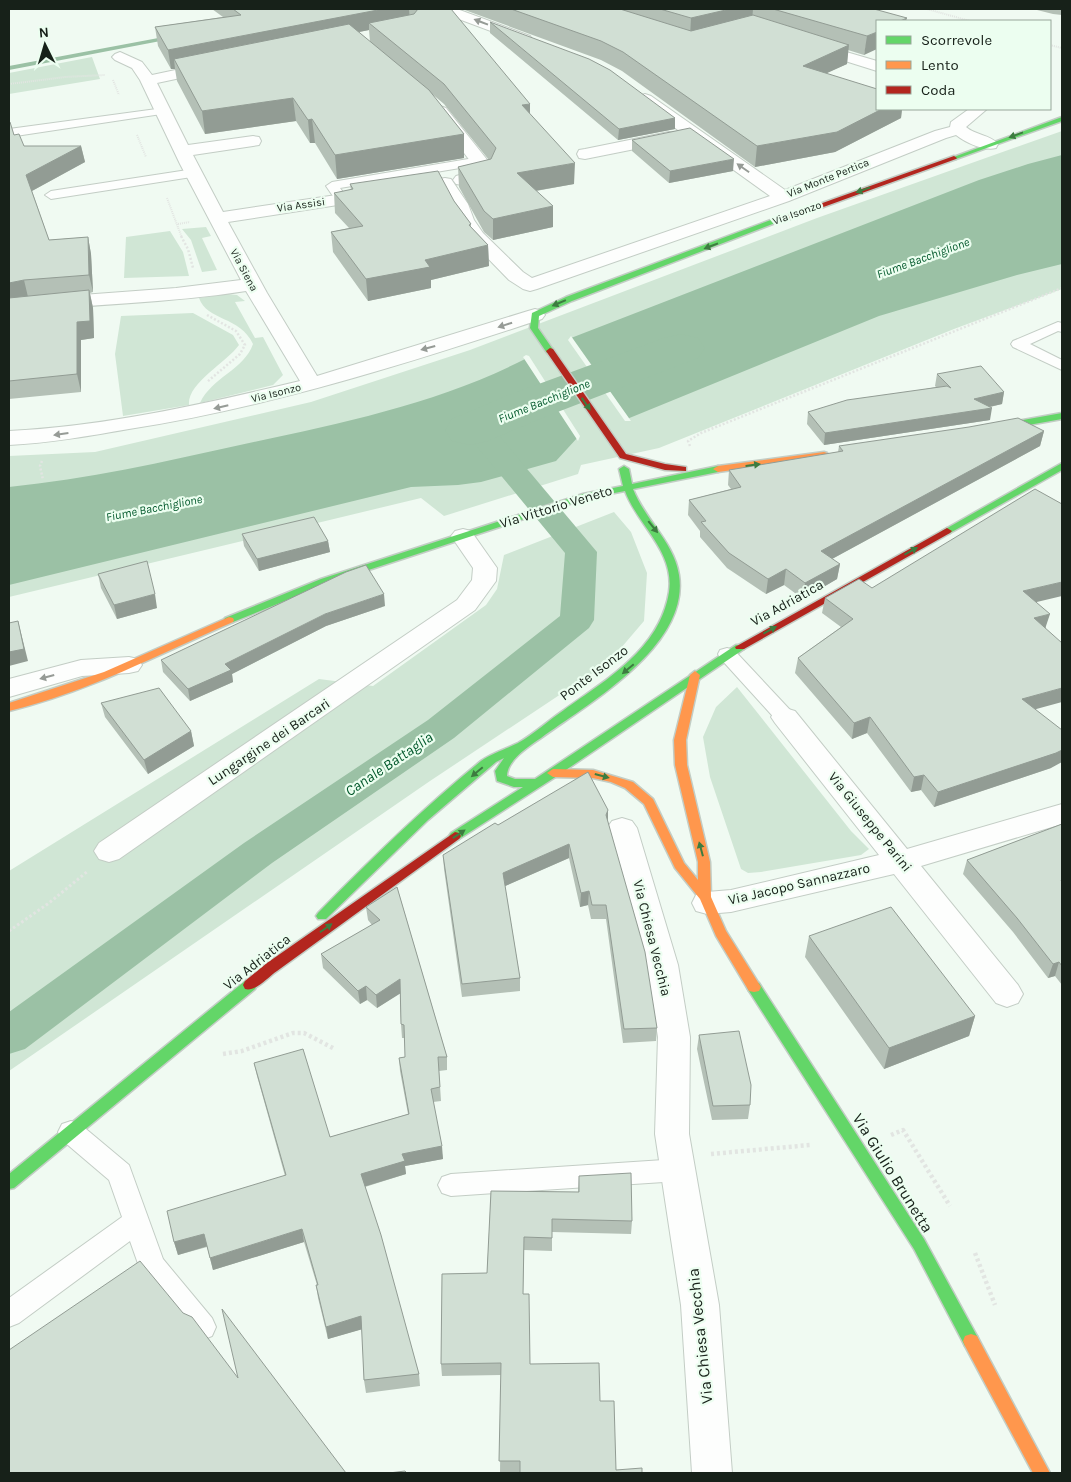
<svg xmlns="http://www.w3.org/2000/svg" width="1071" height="1482" viewBox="0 0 1071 1482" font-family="Karla,sans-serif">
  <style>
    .green { fill: #d0e6d5 }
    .water { fill: #9bc1a5 }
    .pier { fill: #f0faf2 }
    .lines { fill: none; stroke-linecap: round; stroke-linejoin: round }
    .stream { fill: #9bc1a5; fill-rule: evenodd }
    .canal { fill: #9bc1a5; fill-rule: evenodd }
    .river { fill: #9bc1a5; fill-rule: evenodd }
    .lane-casing { stroke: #c3cdc5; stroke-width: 2 }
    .street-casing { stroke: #c3cdc5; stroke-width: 2 }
    .fast-casing { stroke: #c3cdc5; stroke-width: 3 }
    .slow-casing { stroke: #c3cdc5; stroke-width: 3 }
    .jam-casing { stroke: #c3cdc5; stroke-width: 3 }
    .path-far3 { stroke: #e2e5e2; stroke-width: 2; stroke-dasharray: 1 1; stroke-linecap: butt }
    .path-far2 { stroke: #e2e5e2; stroke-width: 2.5; stroke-dasharray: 2 2; stroke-linecap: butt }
    .path-far1 { stroke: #e2e5e2; stroke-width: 3; stroke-dasharray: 2.5 2.5; stroke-linecap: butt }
    .path { stroke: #e2e5e2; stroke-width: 4.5; stroke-dasharray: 3 3; stroke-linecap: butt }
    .lane { fill: #fdfefd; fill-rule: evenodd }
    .street { fill: #fdfefd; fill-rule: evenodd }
    .fast { fill: #63d668; fill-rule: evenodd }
    .slow { fill: #ff974d; fill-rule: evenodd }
    .jam { fill: #b3261e; fill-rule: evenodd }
    .wall { fill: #b4c0b6; fill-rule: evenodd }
    .shaded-wall { fill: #929c94 }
    .building { fill: #d1dfd4; stroke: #929c94 }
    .oneway { fill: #969b96 }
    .oneway2 { fill: #3d7c40 }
    .labels { text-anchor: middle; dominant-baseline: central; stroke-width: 4.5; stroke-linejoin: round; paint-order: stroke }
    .far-street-label { font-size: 11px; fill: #172119; stroke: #ecfef0 }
    .far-water-label { font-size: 12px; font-style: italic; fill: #02582b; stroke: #ecfef0 }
    .street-label { font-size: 14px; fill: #172119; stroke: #ecfef0 }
    .water-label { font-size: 15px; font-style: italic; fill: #02582b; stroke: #ecfef0 }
    .near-street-label { font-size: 16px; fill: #172119; stroke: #ecfef0 }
  </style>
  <rect width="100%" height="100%" fill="#f0faf2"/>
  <path class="green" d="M92 57 100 79 9 94V73Z
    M1062 131V289L954 329 659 448 581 465 578 474 444 516 421 498 9 597V456L95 452 311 402 470 350 817 218Z
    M206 227 211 236 202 238 217 270 202 272 191 240 182 229Z
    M170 231 183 252 189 276 124 278 126 237Z
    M227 294 237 295 245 301 235 302 255 338 263 337 283 375 273 385 200 403C212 377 244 370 253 344 240 316 207 321 199 298Z
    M193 313 233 335 239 345C226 363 187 383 189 405L123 416 115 354 121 316Z
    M614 512 631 532 647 573 644 621 609 662 430 781 9 1071V871L319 679 373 686 486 605 497 589 504 555Z
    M737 687 851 831 869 849 861 855 761 872 748 873 741 869 710 777 703 737 716 707Z"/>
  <path class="water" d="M1062 155V264L1017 275 879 316 627 419 571 338 979 180 1028 164Z
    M527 358 578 437 556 461 481 482 458 485 411 487 9 585V487C87 479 164 462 240 445 337 424 438 404 527 358Z"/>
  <path class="pier" d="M571 336 631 421H625L568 340Z
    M526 355 529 356 580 436 578 441 523 357Z"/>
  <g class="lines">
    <path class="stream" d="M169 36 171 37V39L9 70V66Z"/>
    <path class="canal" d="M480 423 491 426 597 552 594 620 589 628 454 738 272 863 25 1049 9 1054V1012L244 843 428 720 560 616 565 553 465 432 469 426Z"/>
    <path class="river" d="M681 334 698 338 705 348 698 358 542 418 488 441 470 445 452 441 445 430 452 419 506 396 664 338Z"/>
    <defs>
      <path id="lane" d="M164 108 168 109 170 111 168 113 9 137V129Z
        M480 157 484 158 486 161 484 164 340 188 348 199 342 203 337 202 326 186 332 182Z
        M194 169 200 173 198 176 51 199 45 195 51 191Z
        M1058 322 1062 323V332L1058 331 1030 344 1062 360V370L1013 347 1011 344 1013 341Z
        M727 648 734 650 792 712 795 717 792 722 785 724 778 722 720 658 718 654 720 650Z
        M71 1121 80 1124 129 1165 163 1259 212 1318 216 1327 212 1336 202 1340 192 1336 142 1275 130 1241 19 1323 9 1327V1298L122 1217 109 1180 62 1140 58 1132 62 1124Z
        M679 1159 688 1162 692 1170 688 1178 679 1181 451 1196 442 1193 438 1185 442 1177 451 1174Z"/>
      <path id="street" d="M438 9H457L530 36 532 39 530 42H520L440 12Z
        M812 42 877 61V71L807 49 805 46 807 43Z
        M120 52 142 62 152 75 213 62 218 64 221 67 218 70 157 83 188 145 253 136 259 137 261 141 259 145 253 146 193 155 223 212 370 190 376 191 379 195 376 199 370 200 228 222 267 293 317 376 528 311 535 309 542 311 545 315 542 319C406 364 270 407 129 429 89 436 49 443 9 445V431C107 426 204 404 300 381L246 291C167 304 88 303 9 314V302L28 299 176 288 241 280 180 164 140 80 132 68 115 60 112 57 115 54Z
        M645 94 651 96 785 190 935 131 950 127 951 122 969 109H987L966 127C975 135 991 135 998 144L996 148C984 151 966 143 956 135L946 138 789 201 537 289 530 291 523 289 509 280 471 241 456 220 450 204 436 183 439 179 445 178 451 179 468 204 474 220 483 233 523 272 532 278 770 196 639 102 637 99 639 96Z
        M440 106 446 108 492 166 495 170 491 178 462 185 456 184 453 180 456 176 477 170 432 111 434 108Z
        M669 132 675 133 677 137 675 141 585 159 579 158 577 154 579 150 585 149Z
        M463 529 471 531 497 568 496 581 475 610 119 859 109 862 99 859 94 851 99 843 457 600 472 580 473 568 451 536 455 531Z
        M129 657 138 659 142 665 138 671 129 673 82 676 9 697V679L81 660Z
        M785 708 795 711 907 849 1062 804V824L921 866 1018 985 1023 994 1018 1003 1007 1007 996 1003 894 874 731 912 707 914 696 911 692 903 696 895 707 892 731 890 879 855 775 723 771 717 775 711Z
        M622 818 632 821 637 828 678 965 690 1037 689 1134 719 1305 732 1473H692L681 1305 655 1134 658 1037 646 965 607 828 612 821Z"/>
      <path id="fast" d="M1062 117V121L956 159 951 158Z
        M776 218 783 220 572 301 539 316 538 328 554 351 553 353H547L530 328 532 313 566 297Z
        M1062 413V419L990 432 986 429 990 426Z
        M1062 463V470L950 533 947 534 942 531Z
        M624 466 629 469 632 484 718 466 723 469 718 472 633 489C645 520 674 542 679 575 690 646 589 703 541 738 529 746 507 760 507 776L515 779H535L736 645H744L745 647 744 649 557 776 459 839H451L449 836 451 833 523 787H514L497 781 495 771 504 758 496 762 428 820 326 919H318L316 916 318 913C370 860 423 808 481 761 492 753 506 749 518 743 534 734 549 720 564 710 607 679 660 649 669 592 675 551 638 526 625 491L588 498 329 583 233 622H225L224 620 225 618 321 579 583 494 623 486 619 469Z
        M250 980 255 981 257 985 255 989 14 1188 9 1189V1174L245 981Z
        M754 982 759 983 924 1239 977 1336 979 1341 977 1346 971 1348 965 1346 914 1249 749 991 747 987 749 983Z"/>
      <path id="slow" d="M824 452 827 453V457L718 472 713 469 718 466Z
        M229 617 233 618 234 620 233 622C159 654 88 692 9 711V703L104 672Z
        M695 671 700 675 686 740 687 765 710 862 711 897 726 931 761 987 759 991 754 992 749 991 716 936 700 899 675 868 644 804 625 788 611 782 593 778 553 777 547 773 553 769 593 770 633 782 653 799 684 863 698 880V862L675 765 674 740 690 675Z
        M971 1334 977 1336 1050 1473H1033L965 1346 963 1341 965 1336Z"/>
      <path id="jam" d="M954 156 957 158 956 159 782 222 775 220Z
        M550 348 553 349 626 454 665 464 686 467V471L665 470 620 458 546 351Z
        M947 528 952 531 950 533 744 649H736L735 647Z
        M455 832 459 833 461 836 459 839 277 971C268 977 256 992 245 989L243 985 245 981 267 963Z"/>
    </defs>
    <use href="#lane" class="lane-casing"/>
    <use href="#street" class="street-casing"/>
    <use href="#fast" class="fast-casing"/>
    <use href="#slow" class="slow-casing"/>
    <use href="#jam" class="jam-casing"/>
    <path class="path-far3" d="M927 9 970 21
      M1050 45 1062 48
      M113 80 119 95
      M9 84 65 77 105 75
      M137 135 146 157
      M167 198 182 238
      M178 224 190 222"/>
    <path class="path-far2" d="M181 236 188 249 193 268
      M207 315 236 331 245 345 240 354 207 382
      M690 446 688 441 701 433 1062 288
      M42 461 40 466 43 480"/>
    <path class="path-far1" d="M9 931 49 903 88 871"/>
    <path class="path" d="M223 1054 242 1051 293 1033H304L333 1048
      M891 1135 903 1130 950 1206
      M711 1154 810 1145
      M975 1253 995 1305"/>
    <use href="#lane" class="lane"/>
    <use href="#street" class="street"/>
    <use href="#fast" class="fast"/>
    <use href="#slow" class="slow"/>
    <use href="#jam" class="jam"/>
  </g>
  <path class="wall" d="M212 9H451L530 114 574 184 536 191 553 227 493 240 484 232 459 187 458 167 489 160 444 104 431 93 464 134V158L337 179 315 143H310L296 121 205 134 177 81 175 69H171L158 46 155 27 223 17ZM369 30 370 42 359 32Z
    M462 9H874L864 55 848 50 847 64 826 73 877 109H902L901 118 835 152 755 167 622 71 601 60Z
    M1033 9H1062V15L1053 14Z
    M490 22 675 118V129L618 140 490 33Z
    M9 122 14 135 24 146H81L85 162 32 191 49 240 88 237 91 254 93 292 90 293 93 308 94 338 81 340V392L9 399Z
    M632 140 733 171 669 183 632 151Z
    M350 184 454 201 471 224V227L488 245 489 266 431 280V288L368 301 333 252 331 232 349 228 335 213 334 193 351 190Z
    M937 374 1004 392 1002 404 990 407V420L824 445 807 424 808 412 936 387 935 386Z
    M1044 431 1040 446 832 559 840 564 837 579 803 599 784 585 766 594 727 568 700 537V531L688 515 689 500 731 489 728 485 729 470 838 452 839 446Z
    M242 534 328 541 330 552 259 571 244 546Z
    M98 574 157 608 117 619 101 588Z
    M872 588 1036 602 1046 628 1036 709 1051 768 934 807 921 790 911 792 867 733 852 739 795 673 798 658 841 627 822 613 825 598Z
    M385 606 326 626 232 674 233 682 190 701 163 672 161 660Z
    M101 703 191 731 194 746 148 774 105 717Z
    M608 810V822L657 1028 656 1041 623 1043 606 919H591L588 905 580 907 569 858 505 886 520 978V991L462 997 444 869 443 855 498 825Z
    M1062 824V985L1055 976 1048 978 1013 932 963 874 967 860Z
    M397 887 447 1057V1070L439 1071 441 1101 433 1102 443 1159 405 1166 406 1174 365 1187 419 1374 420 1386 366 1393 364 1380 362 1329 328 1339 318 1298 316 1285H317L304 1242 213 1270 207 1247 178 1255 174 1242 285 1176 257 1076 254 1063 330 1137 408 1114 400 1071 399 1058 405 1057V1038H402L401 1024 400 993 377 1008 367 1000 360 1004 323 968 321 954 372 925 368 920 366 907Z
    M809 936 975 1016 969 1036 884 1069 805 957Z
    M699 1035 750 1105 748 1119 712 1120 697 1049Z
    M579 1176 632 1221 631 1234 552 1232V1251L524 1250 523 1294 530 1364 600 1401 616 1470 642 1473H500L501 1375 442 1376 441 1364 487 1273 491 1191 578 1192Z"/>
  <path class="shaded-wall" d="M383 9H409L410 22 369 23V30L179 68 174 59 175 69H171L168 50Z
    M730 9H753L752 21 690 37 691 18Z
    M907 18 906 21H900Z
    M877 32V49L864 55 867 36Z
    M849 45 847 64 801 85 803 66Z
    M293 98 296 121 205 134 202 111Z
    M530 104V123L522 105Z
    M882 109H902L901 118 835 152 755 167 757 146Z
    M675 118V129L618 140 619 129Z
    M312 119 315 143H310L308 120Z
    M464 134V158L337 179 335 155Z
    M81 146 85 162 30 192 26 175Z
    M734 159 733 171 669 183 670 171Z
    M575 163 574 184 517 194V173Z
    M553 206V227L493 240V219Z
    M88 237 91 254 93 292 89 275Z
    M488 245 489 266 431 280V288L368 301 366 279 425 260Z
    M24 280 28 297 9 302V283Z
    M89 290 93 308 94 338 81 340V392L77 374V322Z
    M1004 392 1002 404 971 411 974 399Z
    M992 408 990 420 824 445 825 433Z
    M1044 431 1040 446 819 566 821 551Z
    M328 541 330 552 259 571 257 559Z
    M840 564 837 579 803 599 805 583Z
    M786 569 784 585 766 594 768 579Z
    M1062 582V596L1020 606 1023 591Z
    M155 594 157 608 117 619 114 605Z
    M384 594 385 606 326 626 232 674 233 682 190 701 188 689 225 664 325 614Z
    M1050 614 1045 629 1034 618Z
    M18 621 28 661 9 666V652Z
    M1062 688V702L1018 714 1022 699Z
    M870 717 867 733 852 739 854 723Z
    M191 731 194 746 148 774 144 760Z
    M1062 750V762L1051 768 934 807 938 792Z
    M924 775 921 790 911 792 914 777Z
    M608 810V824L606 815Z
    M569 844V858L503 887V873Z
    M589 891 588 905 580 907 581 893Z
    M1059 962 1055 976 1048 978 1053 964Z
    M400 979 401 993 377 1008 376 995Z
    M366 986 367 1000 360 1004 358 991Z
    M975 1016 969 1036 884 1069 889 1048Z
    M442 1146 443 1159 405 1166 406 1174 363 1187 361 1174 402 1154Z
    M302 1229 304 1242 213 1270 210 1258Z
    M204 1234 208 1246 178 1255 174 1242Z
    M361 1316 363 1329 328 1339 326 1327Z"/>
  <path class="building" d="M233 9H383L168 50 155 27 241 15Z
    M418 9H451L530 104 522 105 575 163 517 173 553 206 493 219 484 211 458 167 491 159 496 148 444 84 369 23 414 14Z
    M511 9H620L691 31 753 15 849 45 803 66 877 89V109H882L837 132 757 146 623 52 601 41Z
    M660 9H730L691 18Z
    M773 9H874L907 18 900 21H877V32L867 36Z
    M490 22 589 59 610 70 675 118 619 129Z
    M349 24 429 90 464 134 335 155 312 119 308 120 293 98 202 111 174 59Z
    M9 122H10L14 135 19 134 24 146H81L26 175 49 240 88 237 89 275 24 280 9 283Z
    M690 128 734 159 670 171 632 140Z
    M438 171 454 201 471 224 469 225 488 245 425 260 430 267 366 279 331 232 363 226 334 193 353 189 350 184Z
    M89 290 90 321 77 322V374L9 381V298Z
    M981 366 1004 392 974 399 992 408 825 433 808 412 847 400 947 386 951 388 937 374Z
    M1018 418 1044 431 821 551 840 564 805 583 786 569 768 579 729 553 701 522 706 521 689 500 741 487 729 470 843 451 839 446 969 427Z
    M1035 489 1062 504V582L1023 591 1050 614 1034 618 1062 643V688L1022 699 1062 730V750L1056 753 938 792 924 775 914 777 870 717 854 723 798 658 853 619 825 598 859 579 872 588Z
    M314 517 328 541 257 559 242 534Z
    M147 561 155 594 114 605 98 574Z
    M366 565 384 594 325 614 225 664 231 670 188 689 161 660 346 572Z
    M18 621 24 649 9 652V623Z
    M159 688 191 731 144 760 101 703Z
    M588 772 608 810 606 815 645 952 657 1028 624 1029 606 905H592L589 891 581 893 569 844 503 873 520 978 462 984 443 855 495 823 498 825Z
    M1062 824V880H1061L1062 882V966L1059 962 1053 964 1017 918 967 860Z
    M397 887 447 1057H438L440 1087 431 1089 442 1146 402 1154 405 1161 361 1174 381 1235 419 1374 364 1380 361 1316 326 1327 316 1285H318L302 1229 210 1258 204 1234 174 1242 167 1211 286 1175 254 1063 303 1049 330 1137 409 1114 399 1058 405 1057 404 1025 401 1024 400 979 376 995 366 986 358 991 321 954 380 920 366 907Z
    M891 907 975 1016 889 1048 809 936Z
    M739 1031 751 1085 750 1105 713 1106 699 1035Z
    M631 1173 632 1221 552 1219V1238L524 1237 523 1294H529L530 1364 599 1363 600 1401H614L616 1470 642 1468V1473H520V1461H499L501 1363 441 1364 442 1274 487 1273 491 1191 579 1192V1176Z
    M140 1261 183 1313 192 1317 238 1378 222 1309 346 1473H9V1350Z
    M405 1471 407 1473H389Z"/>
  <defs><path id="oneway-solid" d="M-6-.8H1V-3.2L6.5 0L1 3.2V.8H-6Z" transform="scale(1.25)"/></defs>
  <g class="oneway">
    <use href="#oneway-solid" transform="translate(481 22) rotate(-159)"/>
    <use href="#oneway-solid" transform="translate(743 168) rotate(-145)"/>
    <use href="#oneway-solid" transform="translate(505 325) rotate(162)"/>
    <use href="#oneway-solid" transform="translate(428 348) rotate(165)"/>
    <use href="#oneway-solid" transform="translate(221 407) rotate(167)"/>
    <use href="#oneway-solid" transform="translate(61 434) rotate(172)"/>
    <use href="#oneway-solid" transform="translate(47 677) rotate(165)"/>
  </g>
  <g class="oneway2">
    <use href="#oneway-solid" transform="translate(1016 135) rotate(160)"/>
    <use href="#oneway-solid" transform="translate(863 190) rotate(160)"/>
    <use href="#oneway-solid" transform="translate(711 246) rotate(159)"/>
    <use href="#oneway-solid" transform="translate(559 303) rotate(157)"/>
    <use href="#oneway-solid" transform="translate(586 404) rotate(55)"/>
    <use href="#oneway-solid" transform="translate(753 465) rotate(-7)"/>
    <use href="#oneway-solid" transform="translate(653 527) rotate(51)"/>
    <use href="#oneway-solid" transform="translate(911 551) rotate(-29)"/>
    <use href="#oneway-solid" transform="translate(770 630) rotate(-29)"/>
    <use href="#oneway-solid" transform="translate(628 669) rotate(140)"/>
    <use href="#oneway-solid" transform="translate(477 772) rotate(140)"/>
    <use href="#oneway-solid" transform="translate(602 776) rotate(15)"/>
    <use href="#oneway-solid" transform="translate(459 834) rotate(-34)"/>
    <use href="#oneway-solid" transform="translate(701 849) rotate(-105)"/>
    <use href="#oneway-solid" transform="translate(326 928) rotate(-35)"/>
  </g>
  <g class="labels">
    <g class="far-street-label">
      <text transform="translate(828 178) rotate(-22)">Via Monte Pertica</text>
      <text transform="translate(301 205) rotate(-8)">Via Assisi</text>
      <text transform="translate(797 213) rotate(-20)">Via Isonzo</text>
      <text transform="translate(244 270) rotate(62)">Via Siena</text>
      <text transform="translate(276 393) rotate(-14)">Via Isonzo</text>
    </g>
    <g class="far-water-label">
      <text transform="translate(923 258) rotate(-20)">Fiume Bacchiglione</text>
      <text transform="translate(544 401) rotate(-22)">Fiume Bacchiglione</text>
      <text transform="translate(154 508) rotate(-11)">Fiume Bacchiglione</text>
    </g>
    <g class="street-label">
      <text transform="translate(556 507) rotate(-17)">Via Vittorio Veneto</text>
      <text transform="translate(787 603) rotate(-29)">Via Adriatica</text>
      <text transform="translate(594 673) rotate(-37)">Ponte Isonzo</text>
      <text transform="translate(269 742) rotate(-34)">Lungargine dei Barcari</text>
      <text transform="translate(870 822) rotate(51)">Via Giuseppe Parini</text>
      <text transform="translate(799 884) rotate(-13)">Via Jacopo Sannazzaro</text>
      <text transform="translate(652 938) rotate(76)">Via Chiesa Vecchia</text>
      <text transform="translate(257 962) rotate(-38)">Via Adriatica</text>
    </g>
    <g class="water-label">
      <text transform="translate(389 764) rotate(-34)">Canale Battaglia</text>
    </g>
    <g class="near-street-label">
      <text transform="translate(893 1173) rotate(58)">Via Giulio Brunetta</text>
      <text transform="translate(700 1336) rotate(-96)">Via Chiesa Vecchia</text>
    </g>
  </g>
  <rect width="1071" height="1482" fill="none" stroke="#172119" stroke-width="20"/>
  <rect x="876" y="20" width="175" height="90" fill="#ecfef0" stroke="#97a69a"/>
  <rect x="886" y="36" width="25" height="8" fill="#63d668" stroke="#97a69a"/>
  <text x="921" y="45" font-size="15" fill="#172119">Scorrevole</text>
  <rect x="886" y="61" width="25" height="8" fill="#ff974d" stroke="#97a69a"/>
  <text x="921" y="70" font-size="15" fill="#172119">Lento</text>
  <rect x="886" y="86" width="25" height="8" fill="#b3261e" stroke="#97a69a"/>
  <text x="921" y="95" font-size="15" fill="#172119">Coda</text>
  <g transform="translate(45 45) rotate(355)" stroke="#ecfef0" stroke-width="4" paint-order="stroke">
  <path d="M0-4L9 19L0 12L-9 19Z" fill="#172119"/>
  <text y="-8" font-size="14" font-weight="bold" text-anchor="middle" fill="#172119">N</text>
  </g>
</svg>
